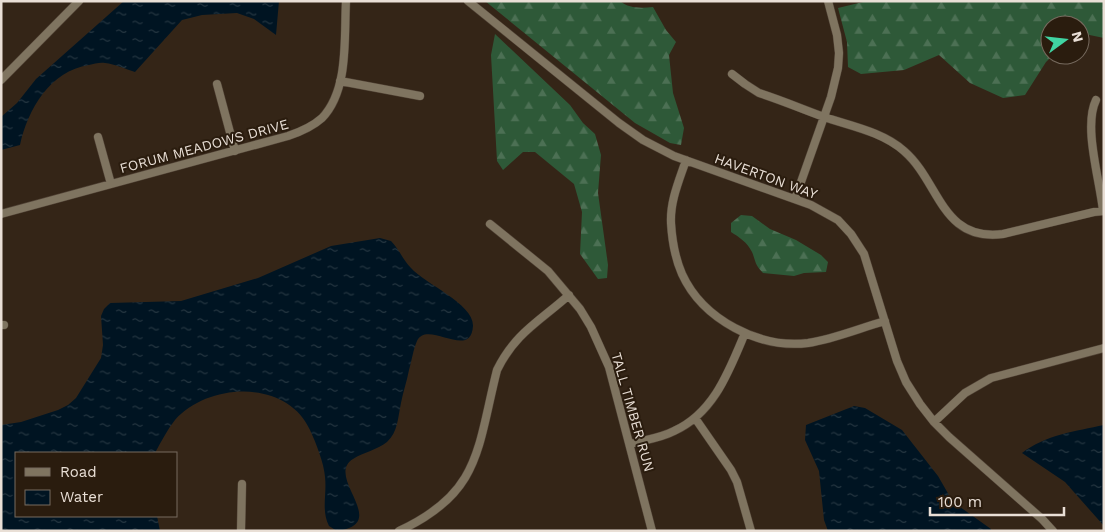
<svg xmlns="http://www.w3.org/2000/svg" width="1105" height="532" viewBox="0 0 1105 532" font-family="'Work Sans',sans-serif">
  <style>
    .forest { fill: url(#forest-firs) }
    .water { fill: url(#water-ripples) }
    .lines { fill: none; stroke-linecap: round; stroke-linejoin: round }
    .street-casing { stroke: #514336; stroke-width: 9 }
    .street { stroke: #7f7460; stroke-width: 8 }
    .labels { text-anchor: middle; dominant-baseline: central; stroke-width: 4; stroke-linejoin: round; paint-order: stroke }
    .street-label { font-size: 14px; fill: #e9dfd6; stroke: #2a1c0e }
  </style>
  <defs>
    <pattern id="forest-firs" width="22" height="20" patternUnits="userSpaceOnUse" patternTransform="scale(1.25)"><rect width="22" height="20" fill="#2e5938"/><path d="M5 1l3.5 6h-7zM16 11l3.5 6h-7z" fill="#4c7054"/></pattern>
    <pattern id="water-ripples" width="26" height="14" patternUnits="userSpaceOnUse" patternTransform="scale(1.25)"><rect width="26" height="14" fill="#001422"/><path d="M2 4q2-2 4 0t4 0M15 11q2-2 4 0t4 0" fill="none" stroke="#253641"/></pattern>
  </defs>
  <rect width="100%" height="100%" fill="#342517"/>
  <path class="forest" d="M485 1H620C629 9 642 8 653 7L666 30 676 42 669 55 673 93 684 128 681 145 670 143 635 123Z
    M867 1H1104V38L1080 33V25H1050V55H1053L1046 62 1025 95 1003 98 970 83 939 55 904 70 861 74 848 67 847 42 838 8Z
    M495 34 570 105 583 123 595 134 601 155 598 193 608 265 607 278 598 279 580 254 582 212 574 184 535 152H523L503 170 497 161 491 55Z
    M741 215 752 216 770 229 796 240 821 255 828 262 826 272 804 273 794 276 763 273C754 264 756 261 752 252 747 242 739 237 731 232V223Z"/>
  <path class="water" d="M124 1H279L276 35 254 19 237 13 202 15 182 20 135 72C125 69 115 64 105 63 100 62 94 64 89 65 50 71 28 109 20 145L1 150V117L17 103 36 79Z
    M380 238 391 241C399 249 403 260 411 268 425 284 474 304 473 326 471 361 427 319 417 341 413 350 412 360 409 370 407 381 403 392 401 403 398 417 398 432 387 442 377 450 364 452 353 459 324 477 392 524 337 531L329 526C321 510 327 495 325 477 324 463 316 443 310 430 287 379 209 382 175 420 167 430 161 442 155 453H16V516H157L160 531H1V425L21 422 58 410 68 405 76 398 101 358 103 345 101 316 104 309 110 303 181 301 258 278 331 246Z
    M854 406 865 408 902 430 938 476 953 502 991 529V531H828L824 520 819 471 805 440 806 425Z
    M1104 425V526L1065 482 1022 453C1045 435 1076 431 1104 425Z"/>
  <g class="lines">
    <defs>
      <path id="street" d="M468 1 619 123 643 140 674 156 811 205 838 220 851 234 864 254 897 361 906 382 920 404 934 422 949 437 1042 519 1053 531
        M732 74 745 84 759 93C781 100 802 109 824 117 851 126 883 132 904 151 940 182 941 242 1003 234L1094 212 1104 211
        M1 80 79 1
        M340 81 420 96
        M217 84 235 151
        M1096 100C1083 127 1100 180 1103 211
        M98 137 111 184
        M686 160C679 181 670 201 671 223 672 240 675 258 682 274 703 320 760 349 808 343 834 339 860 328 885 321
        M795 199 831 97 838 68 839 53 837 35 828 1
        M1 214 288 136C300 132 312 127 322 118 349 90 344 38 346 1
        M490 224 548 271 580 309 591 327 609 367 652 531
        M1 325H4
        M695 418 731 470 737 482 751 531
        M934 422 965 393 991 378 1104 348
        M630 444C644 440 661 438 674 431 714 413 729 371 745 333
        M241 531 242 484
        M399 531C481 493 477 449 497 370 515 333 540 321 569 295"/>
    </defs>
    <use href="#street" class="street-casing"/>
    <use href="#street" class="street"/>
  </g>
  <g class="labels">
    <g class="street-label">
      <text transform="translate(204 146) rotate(-15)">FORUM MEADOWS DRIVE</text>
      <text transform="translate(766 176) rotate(20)">HAVERTON WAY</text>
      <text transform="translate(633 412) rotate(74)">TALL TIMBER RUN</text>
    </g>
  </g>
  <rect width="1105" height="532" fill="none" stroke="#e9dfd6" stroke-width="5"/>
  <rect x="15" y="452" width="162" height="65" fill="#2a1c0e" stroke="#766a5e"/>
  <rect x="25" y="468" width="25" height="8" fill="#7f7460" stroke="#766a5e"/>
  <text x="60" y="477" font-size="15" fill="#e9dfd6">Road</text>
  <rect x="25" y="490" width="25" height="15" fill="url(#water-ripples)" stroke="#766a5e"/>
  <text x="60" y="502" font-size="15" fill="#e9dfd6">Water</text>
  <g transform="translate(1065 40) rotate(75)"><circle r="24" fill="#2a1c0e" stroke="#766a5e"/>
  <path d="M0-4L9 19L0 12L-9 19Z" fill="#40d4a2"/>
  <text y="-8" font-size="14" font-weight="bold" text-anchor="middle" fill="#e9dfd6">N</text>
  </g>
  <path d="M930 507v8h134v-8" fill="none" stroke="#e9dfd6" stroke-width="2.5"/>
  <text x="938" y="507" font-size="15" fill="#e9dfd6" stroke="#2a1c0e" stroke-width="4" paint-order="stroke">100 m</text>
</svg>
